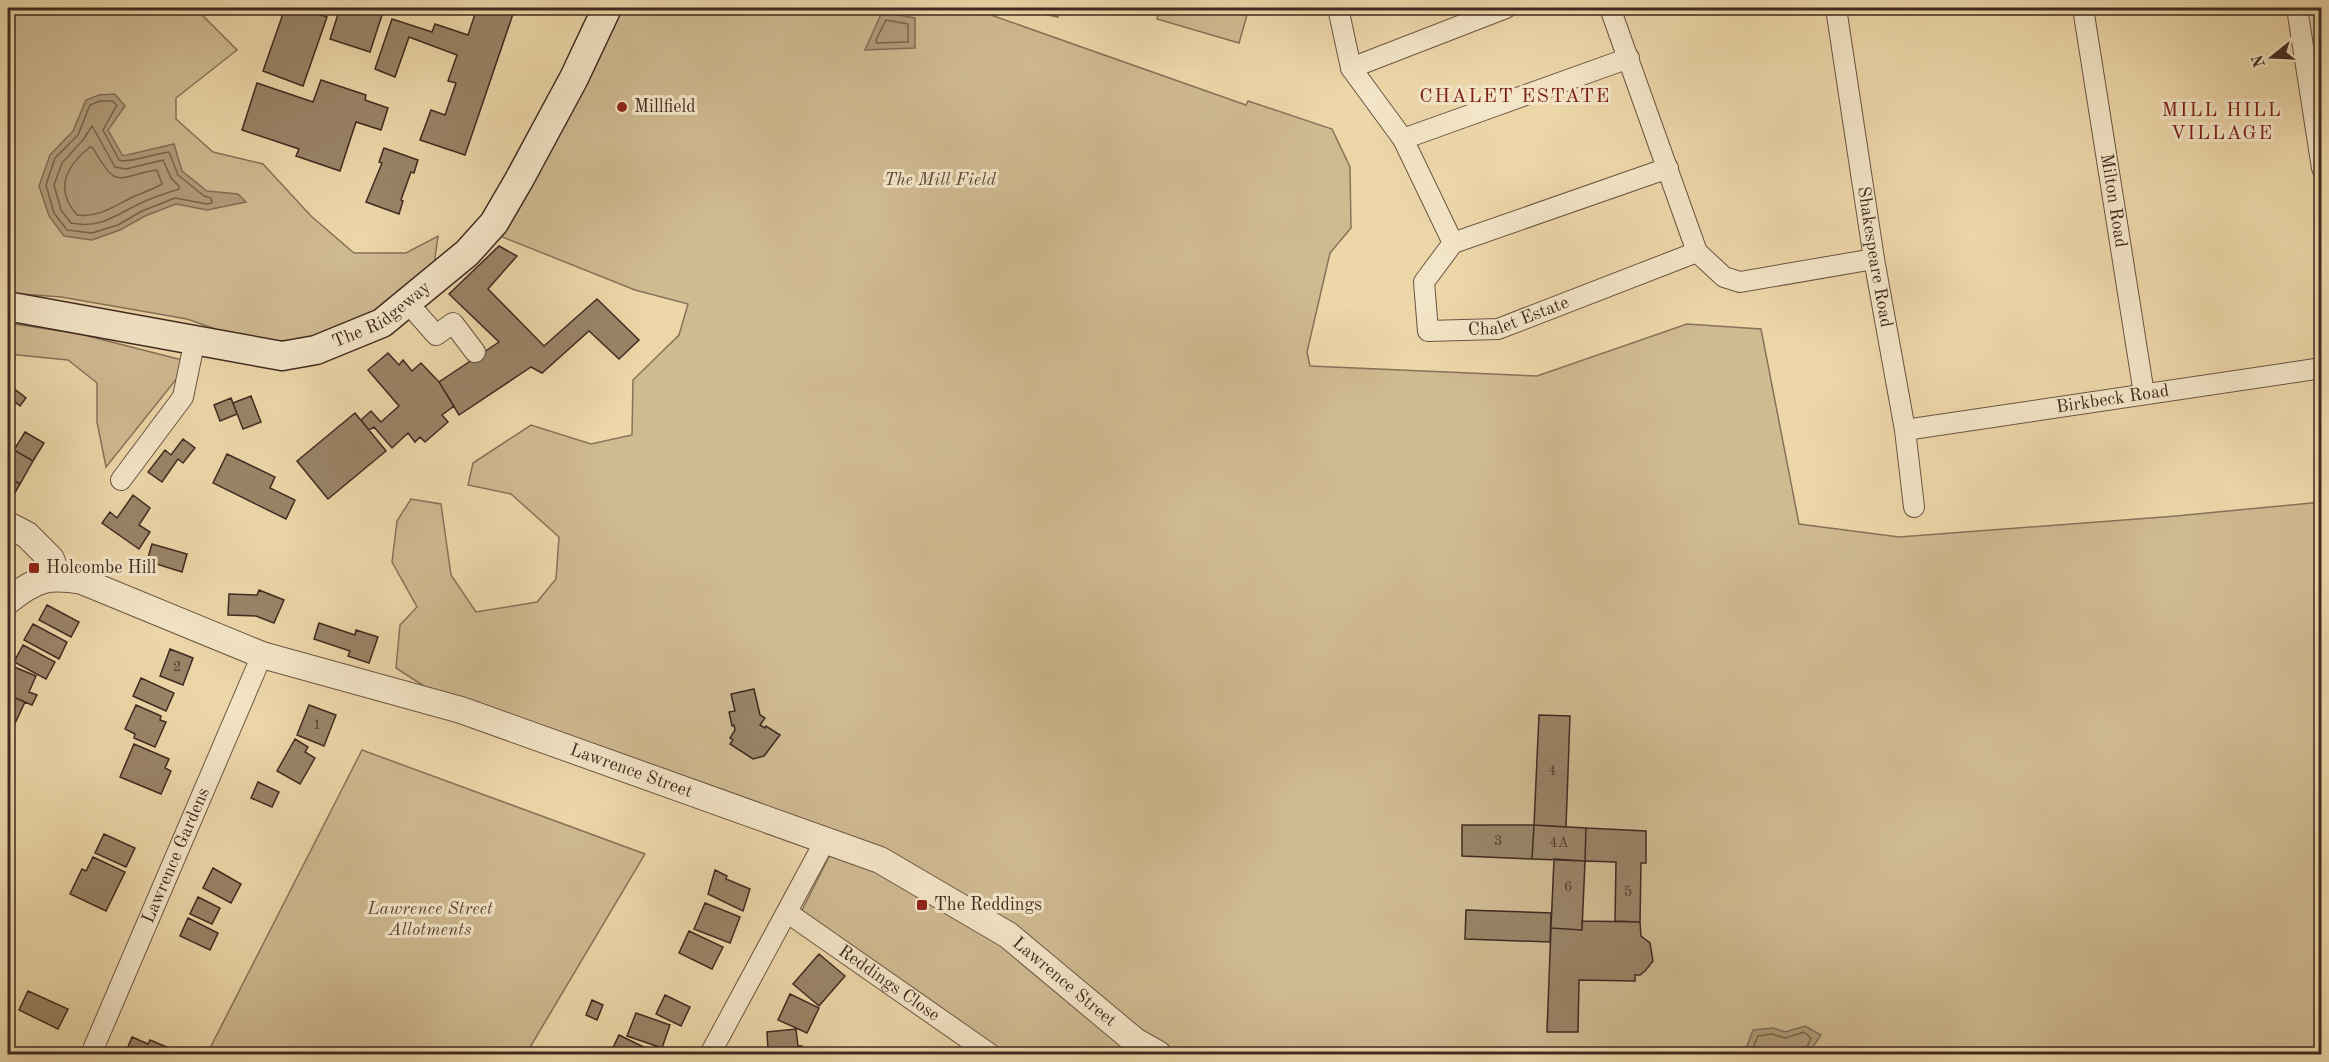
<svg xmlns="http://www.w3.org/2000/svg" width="2329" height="1062" viewBox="0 0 2329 1062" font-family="'Old Standard TT',serif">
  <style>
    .green { fill: #d0ba92; stroke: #88725a; stroke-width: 1.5 }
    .water { fill: #b29c7b; stroke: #846e57; stroke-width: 1.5 }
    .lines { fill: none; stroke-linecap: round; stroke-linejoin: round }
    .shore { stroke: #79634e; stroke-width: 1.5 }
    .building { fill: #9a8468; stroke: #402a21; stroke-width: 1.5 }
    .minor-casing { stroke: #6b5543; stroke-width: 22 }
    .tertiary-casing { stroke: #6b5543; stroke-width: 28 }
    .secondary-casing { stroke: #402a21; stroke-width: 31 }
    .minor { stroke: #f3e5c7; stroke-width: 20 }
    .tertiary { stroke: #f3e5c7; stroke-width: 26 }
    .secondary { stroke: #f3e5c7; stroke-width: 28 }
    .poi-dot { fill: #8f2418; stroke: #f3e5c7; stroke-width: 2 }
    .labels { text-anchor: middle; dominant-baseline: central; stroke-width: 6; stroke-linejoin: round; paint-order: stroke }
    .number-label { font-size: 15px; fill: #564033 }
    .poi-label { font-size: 18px; fill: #402a21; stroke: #f3e5c7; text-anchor: start }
    .park-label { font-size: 18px; font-style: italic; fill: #5d4738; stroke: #f3e5c7 }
    .street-label { font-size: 18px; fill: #402a21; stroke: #f3e5c7 }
    .neighbourhood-label { font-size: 20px; letter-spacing: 1.5px; fill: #7a1f14; stroke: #f3e5c7 }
  </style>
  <rect width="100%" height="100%" fill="#edd7a9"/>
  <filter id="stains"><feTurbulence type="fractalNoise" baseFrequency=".00333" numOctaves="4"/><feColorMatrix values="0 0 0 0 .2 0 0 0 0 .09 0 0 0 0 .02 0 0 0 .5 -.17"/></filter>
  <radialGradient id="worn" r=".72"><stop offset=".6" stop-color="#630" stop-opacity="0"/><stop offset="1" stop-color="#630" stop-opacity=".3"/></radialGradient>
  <path class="green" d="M8 8H195L237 50 176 98V119L213 152 263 164 311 216 354 253H406L438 236 434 265 372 313 308 342 275 350 187 319 61 297 8 293Z
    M602 8H971L1246 105 1248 101 1332 129 1350 167 1351 228 1330 253 1307 352 1310 366 1537 376 1687 324 1761 329 1799 524 1899 537 2176 516 2321 502V1054H989L801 912 835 845 461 710 396 668 400 625 417 607 392 562 397 521 411 499 441 504 451 575 476 612 537 602 556 579 559 537 511 494 468 485 473 463 531 425 591 444 632 435 633 380 679 335 688 304 635 290 485 230Z
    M1013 8H1060L1058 17Z
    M1160 8H1249L1239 43 1157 19Z
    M8 323 80 334 190 362 106 467 97 422V383L68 360 8 354Z
    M362 750 645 854 526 1054H207Z"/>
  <path class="water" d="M882 12 915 18V48L865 50Z
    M115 94 125 106 108 130 123 156 174 144 182 171 207 191 238 194 246 202 207 210 176 204 145 216 120 230 92 240 64 236 49 216 39 186 50 155 73 131 86 100 99 95Z
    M1805 1026 1821 1035 1808 1054H1744L1753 1030 1773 1028 1785 1032Z"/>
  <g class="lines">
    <path class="shore" d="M886 20 908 24V42L877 43 876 40Z
      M100 101H112L117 105 103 130 119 160C129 164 156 153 169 152L178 175 204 196 211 198 212 203 207 204 175 198 142 211 118 225 92 233 67 230 54 213 46 185 55 158 78 135 90 105Z
      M92 126 115 167 126 169 163 160 171 178 179 186V189C166 193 151 198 139 204 114 216 100 229 71 223L61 210 54 185 62 163 83 140Z
      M90 147 93 148C118 192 116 176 157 170L162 184C154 189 144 192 135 196 115 205 100 218 77 215 54 189 66 166 90 147Z
      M1750 1054 1758 1036 1772 1034 1785 1038 1804 1032 1811 1038 1804 1054"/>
  </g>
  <path class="building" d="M285 8H302L327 17 303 86 263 71Z
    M340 8H368L383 12 370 52 330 39Z
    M477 8H515L465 155 420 140 431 110 445 115 456 83 448 81 457 55 409 37 395 77 375 69 392 19 432 32 435 24 468 35Z
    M321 80 366 95 365 100 388 108 381 130 356 122 340 171 296 156 299 149 242 130 257 83 313 102Z
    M384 148 418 160 414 173 411 172 401 200 403 201 399 214 366 202 382 163 379 162Z
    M499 246 517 256 488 289 544 346 597 299 639 340 619 359 589 331 542 373 531 367 459 415 439 382 499 342 449 294Z
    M388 353 399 365 403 360 412 371 421 363 439 382 454 406 442 415 448 422 425 442 420 437 415 442 408 433 392 448 374 427 369 430 361 420 371 411 381 422 399 406 368 370Z
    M8 384 26 398 20 406 15 402 9 410Z
    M251 396 261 422 243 429 233 403Z
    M231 398 237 414 220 421 214 405Z
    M355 413 386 451 328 499 297 461Z
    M25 432 44 443 33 461 14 450Z
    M183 439 195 448 183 463 178 459 162 482 148 472 165 450 171 455Z
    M14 450 33 461 20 484 8 477V460Z
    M227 454 275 477 270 488 295 500 286 519 213 483Z
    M8 477 20 484 9 503 8 502Z
    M133 495 150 508 139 525 150 532 139 549 102 523 110 512 117 518Z
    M152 544 187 554 182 572 147 561Z
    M259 590 284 600 274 623 256 616 228 615 229 594 257 595Z
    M47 605 79 622 71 637 39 620Z
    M319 623 355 635 356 630 378 637 369 663 348 656 350 651 314 639Z
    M33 624 67 642 59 659 24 640Z
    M23 645 55 662 46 679 14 662Z
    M170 649 193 658 183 685 160 676Z
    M12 666 36 676 29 692 37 695 32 705 8 695V677Z
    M141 678 174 693 166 711 133 696Z
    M754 689 760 715 765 718 760 725 765 728 766 726 780 735 764 756 753 759 730 744 733 740 730 738 735 730 734 725 732 726 729 712 735 711 731 694Z
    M8 695 25 702 10 734 8 733Z
    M136 705 161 716 160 720 166 722 155 747 134 738 135 734 125 729Z
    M309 705 336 715 324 746 297 735Z
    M1539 715 1570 716 1566 827 1534 825Z
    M295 739 308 747 305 752 315 758 300 784 277 771Z
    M134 744 169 759 165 768 171 771 161 794 120 777Z
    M8 748 14 751 10 760 8 759Z
    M258 782 279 792 272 807 251 798Z
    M1462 825H1534L1532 859 1462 856Z
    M1534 825 1586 828 1585 861 1532 859Z
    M1586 828 1646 831V863H1641L1640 922 1615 921 1616 862 1585 861Z
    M104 834 135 848 126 867 95 853Z
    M93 857 125 872 106 911 70 894 82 869 86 871Z
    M1554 859 1585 861 1582 930 1551 928Z
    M213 868 241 884 231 903 203 888Z
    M715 870 727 876 726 879 750 889 743 911 708 894Z
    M198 897 220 908 212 924 190 914Z
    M705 903 740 917 730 943 694 929Z
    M1466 910 1551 913 1550 942 1465 939Z
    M188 918 218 933 210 950 180 936Z
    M1582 921 1640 922 1641 936 1650 943 1653 961 1645 971 1640 975H1635V981L1579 980 1578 1032H1547L1551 928 1582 930Z
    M689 931 723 947 712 969 679 953Z
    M819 954 845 976 819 1006 793 984Z
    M28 991 68 1009 58 1029 19 1010Z
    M790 994 819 1008 807 1033 778 1020Z
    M665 995 690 1007 681 1026 656 1014Z
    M592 1000 603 1005 597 1020 586 1015Z
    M636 1013 670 1025 662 1048 627 1036Z
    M796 1029 798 1046H802L803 1054H774V1051H768L767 1032Z
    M619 1035 652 1051 650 1054H610Z
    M132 1037 148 1044 150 1040 169 1048 166 1054H125Z"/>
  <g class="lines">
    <defs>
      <g id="minor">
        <path d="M1338 8 1351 68 1403 139 1453 243"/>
        <path d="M1610 8 1697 252 1724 277 1740 282 1874 259"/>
        <path id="s1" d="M1836 8 1874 259 1905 430 1914 507"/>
        <path id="s2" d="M2083 8 2144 394"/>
        <path d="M2297 8 2322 168"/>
        <path d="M1351 68 1506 8"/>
        <path d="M1403 139 1629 58"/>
        <path id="s3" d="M1668 168 1453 243 1424 282 1428 331 1498 329 1697 252"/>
        <path d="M407 302 436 335 453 323 475 352"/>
        <path id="s4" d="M1905 430 2322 368"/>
        <path d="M121 480 183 397 195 339"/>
        <path id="s5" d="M788 913 990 1054"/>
        <path id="s6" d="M91 1054 262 655"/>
        <path d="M710 1054 825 841"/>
      </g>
      <g id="tertiary">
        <path d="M8 525 27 535 51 559 58 577"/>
        <path id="s7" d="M8 601C35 579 48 575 82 581L262 655 461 710 880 860 1008 935 1135 1041 1158 1054"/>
      </g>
      <g id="secondary">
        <path id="s8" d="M8 308 12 307 282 356 316 350 382 323 467 253 494 223 519 180 574 78 607 8"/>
      </g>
    </defs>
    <use href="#minor" class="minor-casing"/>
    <use href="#tertiary" class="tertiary-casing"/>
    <use href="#secondary" class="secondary-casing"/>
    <use href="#minor" class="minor"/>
    <use href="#tertiary" class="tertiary"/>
    <use href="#secondary" class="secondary"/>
  </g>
  <g class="poi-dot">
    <circle cx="622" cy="107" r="6"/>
    <rect x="28" y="562" width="12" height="12" rx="3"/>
    <rect x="916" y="899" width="12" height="12" rx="3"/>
  </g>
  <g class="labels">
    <g class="number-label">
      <text x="177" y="667">2</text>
      <text x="317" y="725">1</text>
      <text x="1552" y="771">4</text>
      <text x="1498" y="841">3</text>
      <text x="1559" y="843">4A</text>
      <text x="1568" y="887">6</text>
      <text x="1628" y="892">5</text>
    </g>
    <g class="poi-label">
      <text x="634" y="107">Millfield</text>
      <text x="46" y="568">Holcombe Hill</text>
      <text x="934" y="905">The Reddings</text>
    </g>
    <g class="park-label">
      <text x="940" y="180">The Mill Field</text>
      <text x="430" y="909">Lawrence Street<tspan x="430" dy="21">Allotments</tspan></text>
    </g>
    <g class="street-label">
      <text stroke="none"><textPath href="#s2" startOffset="195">Milton Road</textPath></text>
      <text stroke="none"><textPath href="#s1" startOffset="252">Shakespeare Road</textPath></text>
      <text stroke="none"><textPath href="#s8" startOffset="388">The Ridgeway</textPath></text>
      <text stroke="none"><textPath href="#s3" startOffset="418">Chalet Estate</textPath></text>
      <text stroke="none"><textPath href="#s4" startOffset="210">Birkbeck Road</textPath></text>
      <text stroke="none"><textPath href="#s7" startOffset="662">Lawrence Street</textPath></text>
      <text stroke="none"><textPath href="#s6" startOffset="216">Lawrence Gardens</textPath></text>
      <text stroke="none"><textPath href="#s7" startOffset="1148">Lawrence Street</textPath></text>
      <text stroke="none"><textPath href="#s5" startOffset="123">Reddings Close</textPath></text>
    </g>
    <g class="neighbourhood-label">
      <text x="1515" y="97">CHALET ESTATE</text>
      <text x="2222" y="111">MILL HILL<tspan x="2222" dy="23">VILLAGE</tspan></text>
    </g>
  </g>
  <rect width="2329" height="1062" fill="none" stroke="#edd7a9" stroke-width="30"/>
  <rect x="9" y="9" width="2311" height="1044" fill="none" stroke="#402a21" stroke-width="3"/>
  <rect x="15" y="15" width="2299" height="1032" fill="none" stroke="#402a21" stroke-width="1.5"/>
  <g transform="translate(2272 57) rotate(252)" stroke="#f3e5c7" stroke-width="4.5" paint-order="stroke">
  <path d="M0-4.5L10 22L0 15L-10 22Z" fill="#402a21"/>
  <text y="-9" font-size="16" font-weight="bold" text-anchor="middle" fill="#402a21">N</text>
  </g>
  <rect width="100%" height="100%" filter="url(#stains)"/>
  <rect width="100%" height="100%" fill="url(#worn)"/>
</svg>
